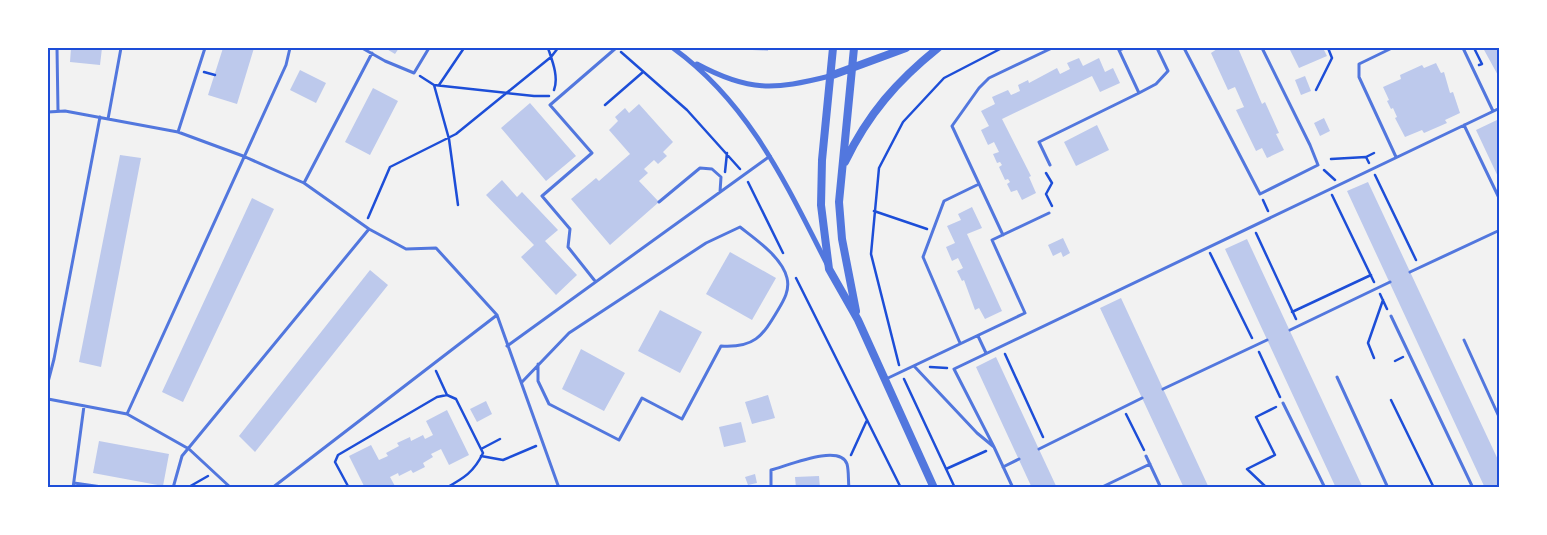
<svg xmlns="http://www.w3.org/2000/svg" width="1547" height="535" viewBox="0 0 1547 535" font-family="'Roboto Serif',serif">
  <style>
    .building { fill: #bdc9ec }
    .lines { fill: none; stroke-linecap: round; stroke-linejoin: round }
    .path { stroke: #1d4ed8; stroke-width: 2.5 }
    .service { stroke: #5277de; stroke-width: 3 }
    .minor { stroke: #5277de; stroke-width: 5 }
    .tertiary { stroke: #5277de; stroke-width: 8 }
    .neatline { fill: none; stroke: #1d4ed8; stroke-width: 2 }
  </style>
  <rect width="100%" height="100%" fill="#f2f2f2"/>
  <path class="building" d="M71 48H102L100 65 70 62Z
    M223 48H254L237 104 208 95Z
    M385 48H399L395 54Z
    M737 48H768V51L737 49Z
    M1216 48H1238L1262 104 1265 102 1279 133 1276 134 1284 150 1267 158 1262 148 1256 151 1236 110 1244 107 1235 87 1228 90 1211 53 1217 49Z
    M1289 48H1323L1327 56 1299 68Z
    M1483 48H1500V79Z
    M1079 58 1083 66 1099 58 1105 72 1113 68 1120 83 1100 92 1092 76 1002 119 1031 176 1029 177 1036 193 1022 200 1017 190 1011 192 1007 184 1010 182 1008 179 1005 180 999 167 1002 165 1000 162 997 163 993 154 999 152 994 142 988 145 981 130 989 126 981 111 995 104 992 97 1008 90 1011 95 1020 91 1018 85 1028 80 1029 83 1057 68 1060 74 1070 69 1067 63Z
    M1436 63 1441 73 1444 72 1450 93 1453 92 1460 113 1445 120 1447 123 1424 133 1422 130 1405 137 1395 118 1397 117 1393 108 1391 109 1387 101 1389 100 1383 87 1401 79 1400 75 1422 65 1424 68Z
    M300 70 326 83 316 103 290 90Z
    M1305 76 1311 91 1301 95 1295 80Z
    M373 88 398 101 370 155 345 142Z
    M530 103 576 156 546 181 501 128Z
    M639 104 673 142 663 152 667 156 658 164 654 160 644 169 648 173 639 181 659 202 610 245 571 199 596 178 599 181 630 154 609 130 618 121 615 117 625 108 629 113Z
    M1324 118 1330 131 1320 136 1314 123Z
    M1497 120 1500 125V181L1476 130Z
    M1097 125 1109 150 1076 166 1064 142Z
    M120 155 141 158 101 367 79 362Z
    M502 180 517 197 522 192 558 230 545 241 577 275 556 295 521 257 534 245 486 195Z
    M1368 182 1500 464V488H1485L1347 191Z
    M252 198 274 209 183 402 162 392Z
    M972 207 982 228 967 234 1002 311 985 319 979 308 975 310 964 280 962 281 957 271 963 268 958 258 952 261 946 247 955 243 947 226 961 220 958 214Z
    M1063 238 1070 253 1063 257 1061 252 1053 256 1048 245Z
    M1247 239 1363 488H1336L1225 249Z
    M730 252 776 278 752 320 706 294Z
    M370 270 388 285 255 452 239 436Z
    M1121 298 1209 488H1184L1100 308Z
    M660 310 702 332 680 373 638 351Z
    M581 349 625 373 604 411 562 389Z
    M996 357 1057 488H1032L976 367Z
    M768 395 775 418 752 424 745 402Z
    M486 401 492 414 477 422 470 409Z
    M447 410 469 455 449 465 441 449 431 454 433 457 423 463 425 467 413 473 411 470 399 476 398 473 390 477 396 488H365L349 456 371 445 379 460 388 456 386 453 399 446 397 443 410 437 411 441 423 435 425 439 433 435 426 421Z
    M741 422 746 442 724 447 719 427Z
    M99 441 169 454 163 486 93 473Z
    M755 474 757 483 748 485 745 477Z
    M819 476 820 488H796L795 477Z"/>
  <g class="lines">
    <path class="path" d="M548 48C552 60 559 77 554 90
      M1474 48 1482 64 1479 65
      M621 52 687 110 740 169
      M204 72 215 75
      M420 76 434 85 534 96H549
      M434 85 449 139 458 205
      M439 85 464 48
      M1316 90 1332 58 1328 48
      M605 105 643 72
      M1331 159 1366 157
      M1369 163 1366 157 1374 153
      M1324 170 1335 180
      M725 172 727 153
      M1046 173 1052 183 1046 194 1052 206
      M1375 175 1416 260
      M748 182 783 253
      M1332 195 1374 282
      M1263 200 1268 211
      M874 211 927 229
      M368 218 390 167 456 134 551 57 558 48
      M1256 233 1296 319
      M1210 253 1252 338
      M796 278 901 488
      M1380 294 1387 309
      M1292 312 1371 275
      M1259 352 1280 397
      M1005 354 1043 437
      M1374 358 1368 343 1383 300
      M1395 361 1403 357
      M899 365 871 254 879 168 903 122 944 78 1002 48
      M930 367 947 368
      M436 371 447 395
      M904 379 955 488
      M1391 400 1434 488
      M1126 414 1144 450
      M481 449 500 439
      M851 455 867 420
      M481 456 503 460 536 446
      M946 469 986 451
      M187 488 208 476
      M349 488 335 462 338 455 437 397 447 395 456 399 483 453C474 472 464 478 446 488
      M1267 488 1247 469 1275 455 1256 417 1276 407"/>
    <path class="service" d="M57 48 58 111
      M362 48 385 61 414 73 429 48
      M1184 48 1260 194 1318 165 1310 145 1262 48
      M1392 48 1359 64V77L1396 157
      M1463 48 1493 111
      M1119 50 1124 48
      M1139 93 1156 84 1168 71 1157 48
      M48 112 65 111 178 132 243 156 304 183 369 229 406 249 436 248 497 315 559 488
      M108 119 121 48
      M1464 125 1500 200
      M178 132 205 48
      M1050 165 1039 142 1139 93 1118 48
      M304 183 372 53
      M659 202 700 168 712 169 721 177 720 192
      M1003 235 952 126 979 88 989 78 1052 48
      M1410 272 1500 230
      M595 281 568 247 570 229 542 196 592 153 550 105 616 48
      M1391 316 1473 488
      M1290 330 1390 282
      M978 336 986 353
      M1464 340 1500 419
      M960 343 923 257 944 201 979 184
      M507 346 770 156
      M914 366 977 433 994 447 1013 488
      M1337 377 1388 488
      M886 379 1025 313 992 240 1049 213
      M48 382 54 359 100 117
      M522 382 569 333 706 243 740 227C755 239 782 257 787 278 790 290 784 300 778 310 762 337 754 348 721 346L682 419 642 398 619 440 549 404 538 381V364
      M1163 389 1267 340
      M48 399 127 414 189 449 231 488
      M1283 403 1325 488
      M127 414 286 65 290 48
      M994 447 954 369 1500 108
      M1039 449 1142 398
      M1146 456 1161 488
      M1003 467 1019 459
      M74 483 109 488
      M73 488 84 406
      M173 488 182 456 369 229
      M272 488 497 315
      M771 488V470C787 466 840 443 847 464 849 471 848 480 849 488
      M1100 488 1150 464"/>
    <path class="minor" d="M673 48C749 103 785 182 827 264
      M697 64C749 92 774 90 830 76"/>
    <path class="tertiary" d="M833 48 822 160 821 205 829 269 858 320 934 488
      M854 48 839 202 842 239 856 311
      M830 76 906 48
      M845 162C868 114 897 81 938 48"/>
  </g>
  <rect width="1547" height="535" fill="none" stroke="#ffffff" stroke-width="98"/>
  <rect x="49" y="49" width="1449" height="437" class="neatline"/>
</svg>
